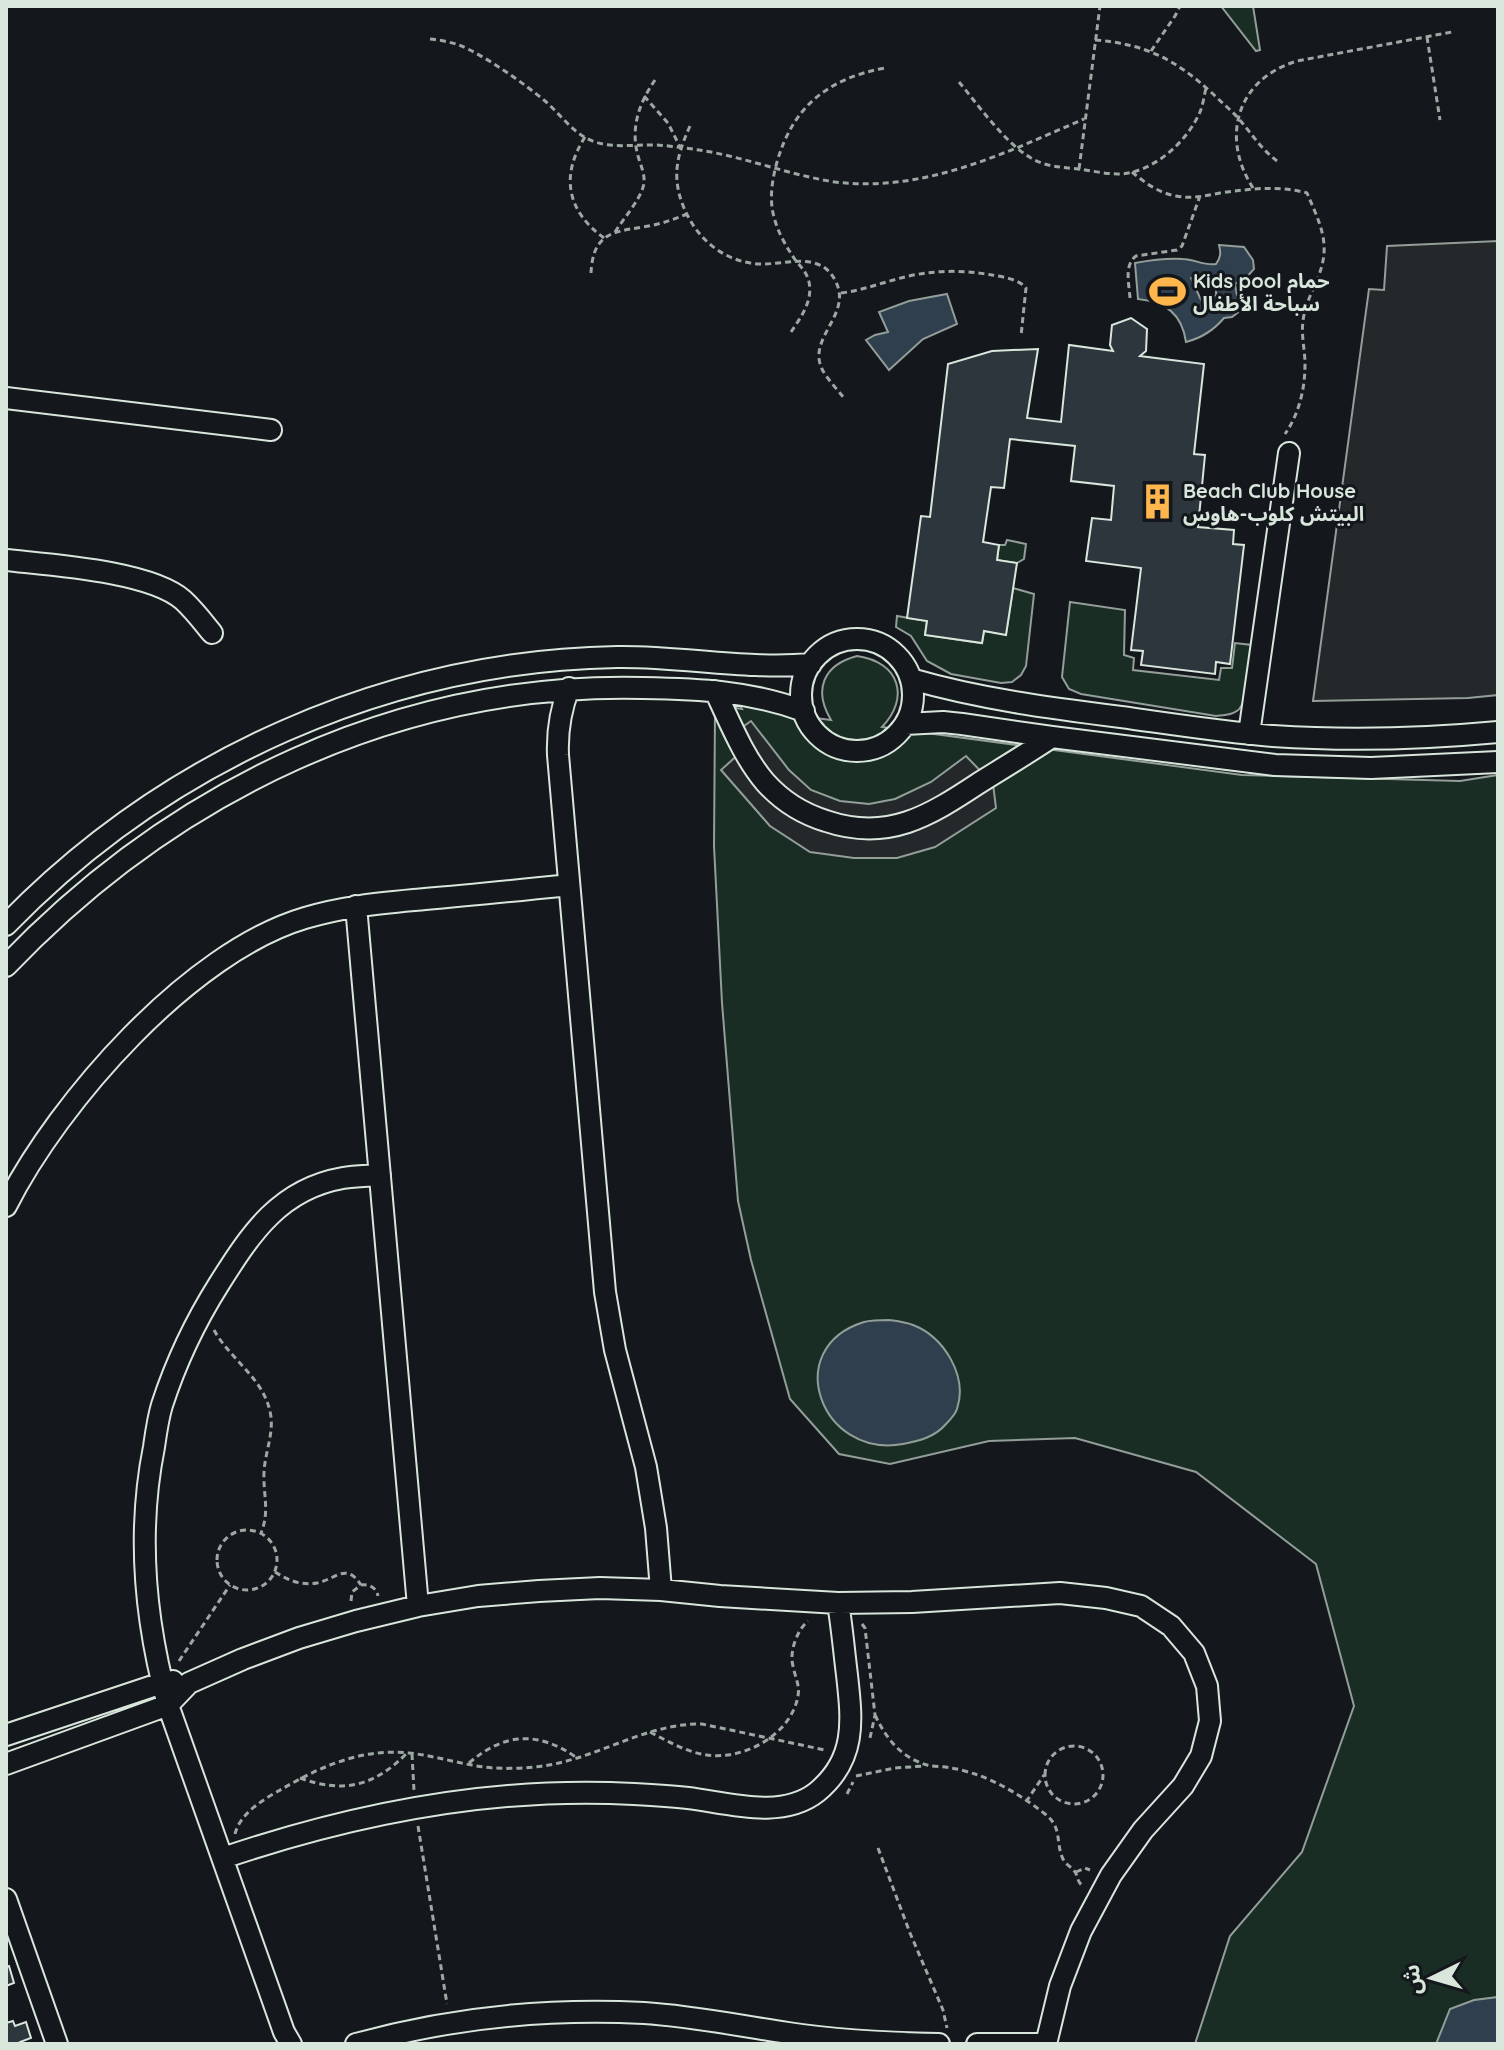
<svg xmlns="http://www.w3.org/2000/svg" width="1504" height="2050" viewBox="0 0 1504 2050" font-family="Quicksand,'Noto Sans Arabic',sans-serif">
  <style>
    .green { fill: #1a2d24; stroke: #939e99; stroke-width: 2 }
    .parking { fill: #24282b; stroke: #939e99; stroke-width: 2 }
    .water { fill: #2f3f4d; stroke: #939e99; stroke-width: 2; fill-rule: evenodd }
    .building { fill: #2c363c; stroke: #d8e6dc; stroke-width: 2 }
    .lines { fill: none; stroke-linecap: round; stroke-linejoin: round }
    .minor-casing { stroke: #d8e6dc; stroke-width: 24 }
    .path { stroke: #9da8a2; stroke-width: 3; stroke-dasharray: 6 4; stroke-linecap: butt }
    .minor { stroke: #14181c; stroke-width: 20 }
    .labels { text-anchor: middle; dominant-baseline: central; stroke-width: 6; stroke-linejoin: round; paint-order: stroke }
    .poi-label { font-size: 20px; font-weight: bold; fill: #d8e6dc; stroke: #14181c; text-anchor: start }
  </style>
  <rect width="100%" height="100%" fill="#14181c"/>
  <path class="green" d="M1221 6H1253L1260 50 1256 51Z
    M1007 540 1026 544 1024 559 1017 563 997 560 999 545H1005Z
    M1013 588 1034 594 1026 666 1021 675 1012 682 1001 683 951 674 927 661 911 636 896 627 897 616 927 621 925 635 982 643 984 631 1006 634Z
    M1070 602 1125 610 1124 655 1134 658 1133 670 1219 680 1221 668H1232L1235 643 1252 645C1250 661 1249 697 1240 708 1235 715 1223 715 1216 716L1081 694 1069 689 1062 677Z
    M857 656C900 662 910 698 882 727L1242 775 1460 781 1498 775V2044H1195L1230 1936 1302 1852 1354 1706 1316 1564 1196 1472 1075 1438 989 1441 890 1464 839 1454 790 1399 751 1260 738 1201 722 1003 714 846 715 712 716 705 742 709 738 702 764 707 775 713 831 720C813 690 823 665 857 656Z"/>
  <path class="parking" d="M1498 241V695L1468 698 1313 701 1369 289 1384 290 1387 246Z
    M751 721 789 770 811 790 840 801 869 804 895 799 931 782 966 756 993 784 996 808 935 847 897 858H854L810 852 770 826 721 770 741 752 731 735Z"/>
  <path class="water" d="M1219 245 1244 247 1253 260 1254 269 1245 279 1235 284 1237 295 1245 307 1232 317 1224 318C1213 331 1202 338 1186 342 1182 314 1166 302 1138 299L1135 263C1151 260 1166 258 1183 259 1194 259 1204 266 1216 264 1221 257 1221 253 1219 245ZM1199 275 1207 285 1214 286 1216 290V295L1210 299 1201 300 1191 278Z
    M947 294 957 324 923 339 889 370 866 340 875 335 888 332 879 312 909 301Z
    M889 1320C896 1321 905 1322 913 1325 944 1337 968 1376 957 1409 955 1415 950 1420 946 1424 935 1437 919 1441 903 1444 821 1459 780 1348 864 1322 872 1320 881 1320 889 1320Z
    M1498 1997V2044H1436L1450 2009 1474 2000Z"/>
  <path class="building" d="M1131 318 1147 329 1146 351 1140 356 1204 364 1194 454 1205 455 1198 527 1234 530 1233 544 1244 545 1230 664 1216 662 1215 674 1141 665 1143 651 1131 650 1141 568 1086 561 1092 518 1111 520 1114 486 1071 481 1075 446 1010 439 1004 488 991 487 983 542 999 545 997 560 1017 563 1006 635 984 631 982 643 925 635 927 621 907 618 921 516 930 517 948 364 992 351 1038 349 1027 418 1061 422 1069 345 1113 351 1110 345 1112 325Z
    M9 1966 14 1983 6 1986V1967Z
    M13 2021 15 2026 26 2022 31 2038 20 2042 21 2044H6V2023Z"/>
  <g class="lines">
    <defs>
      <path id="minor" d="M6 398 271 430
        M6 560C51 565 150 571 183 600 194 610 203 622 212 633
        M801 695a56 56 0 1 1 112 0a56 56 0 1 1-112 0Z
        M911 679C980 699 1050 708 1121 717 1172 724 1222 732 1273 736 1347 741 1423 739 1498 732
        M569 688C560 711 557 731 558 755L605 1292 615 1350 646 1467 656 1528 661 1590
        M715 691C730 722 743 756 765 782 781 800 803 814 826 821 888 842 929 816 979 783 1003 768 1028 753 1052 737
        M905 724 943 722 962 724 1052 737 1275 765 1371 768 1498 762
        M1249 734 1289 453
        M356 906 418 1606
        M6 925C166 760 387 661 617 657 682 656 746 670 811 664
        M6 966C173 791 398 682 643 688 699 689 750 691 804 711
        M6 1206C59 1101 190 952 305 918 344 906 384 903 425 899 473 895 521 890 569 885
        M6 1735 162 1683 173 1681
        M6 1764 168 1705 189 1683 243 1659 299 1638 356 1621 418 1606 478 1596 539 1591 600 1588 661 1590 720 1596 838 1603 912 1602 1060 1593 1106 1598 1141 1606 1171 1626 1194 1653 1207 1686 1210 1721 1201 1756 1183 1786 1143 1830 1111 1875 1081 1931 1060 1986 1046 2044
        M223 1858C356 1813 493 1786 634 1794 652 1795 670 1796 688 1798 728 1803 782 1820 817 1792 857 1759 852 1720 847 1675 844 1651 842 1627 838 1603
        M6 1899 57 2044
        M291 2044 284 2032 168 1705C145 1621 137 1532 154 1447 156 1433 158 1418 162 1405 176 1362 195 1322 219 1284 251 1233 280 1189 343 1178 355 1176 368 1176 380 1175
        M356 2044C450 2018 547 2008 644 2013 693 2016 740 2026 788 2033 838 2041 889 2043 939 2044
        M977 2044H1046"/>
    </defs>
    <use href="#minor" class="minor-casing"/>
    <path class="path" d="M1427 37 1440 120
      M430 39C440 40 450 42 459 45 484 55 525 84 545 101 559 113 570 129 586 138 608 150 633 144 657 145 671 146 686 148 699 150 745 157 789 175 835 182 924 193 1005 153 1084 119
      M1095 40C1145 44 1175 59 1212 93 1221 102 1231 110 1239 119 1252 134 1261 149 1277 161
      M1151 51 1175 16 1180 6
      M959 82C979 106 1005 143 1031 158 1046 167 1061 167 1078 169 1096 171 1115 177 1133 172 1162 164 1188 139 1200 112 1203 105 1204 96 1206 88
      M644 96 668 123 680 147
      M690 126C677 155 671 177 684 208 697 239 724 262 759 264 786 265 821 250 836 282 852 315 807 338 822 369 827 379 837 389 844 398
      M585 137C560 176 567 211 604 238
      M1079 169 1100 6
      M1132 172C1145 183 1159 193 1176 196 1191 199 1205 196 1220 193 1250 189 1277 185 1307 193 1314 210 1323 227 1324 245 1326 274 1306 294 1303 321 1301 336 1305 350 1305 364 1305 389 1299 414 1285 434
      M1253 188C1220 137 1237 79 1297 61L1452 32
      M615 232C623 219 642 198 644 183 645 172 639 162 637 152 631 125 640 102 655 80
      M591 273C593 235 610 232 643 227 658 225 672 220 687 214
      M841 293C865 290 886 281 909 276 937 270 964 270 992 275 1003 277 1019 279 1026 288L1021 336
      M1130 298C1129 283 1124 265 1136 256L1177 250 1182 246 1200 196
      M791 332C801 317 813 301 809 282 807 273 802 268 796 261 787 248 778 233 774 217 769 200 772 180 777 162 793 106 829 78 885 68
      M214 1330C231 1361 266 1379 271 1417 273 1436 265 1453 264 1472 263 1495 270 1511 261 1533
      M217 1560a30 30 0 1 1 60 0a30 30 0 1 1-60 0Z
      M275 1572C288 1580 301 1586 317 1583 336 1579 346 1562 361 1585
      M351 1601 352 1592 361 1585C369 1584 376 1587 378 1596
      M862 1624 865 1628 875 1715 870 1738
      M179 1661 230 1585
      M875 1715C886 1738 900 1757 927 1765 934 1767 943 1766 951 1768 959 1769 968 1772 975 1774 999 1782 1025 1798 1045 1814 1063 1828 1055 1842 1063 1859 1066 1865 1072 1867 1075 1872 1079 1878 1076 1881 1084 1887
      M650 1732C667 1741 683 1750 701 1754 740 1763 791 1736 798 1696 800 1685 795 1677 793 1666 789 1652 797 1630 808 1621
      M1045 1775a29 29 0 1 1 58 0a29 29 0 1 1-58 0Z
      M412 1754 414 1791
      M469 1763C505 1732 539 1731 577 1758
      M856 1776 895 1768 924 1766
      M300 1778C343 1794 375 1786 407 1753
      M847 1794 853 1782
      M1026 1802 1044 1775
      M418 1826 447 2004
      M235 1834C240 1813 264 1799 282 1789 321 1766 363 1748 409 1753 438 1756 465 1766 494 1768 512 1769 531 1768 549 1765 601 1756 648 1723 702 1724L825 1750
      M878 1848 910 1933 943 2010 947 2028
      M1076 1872 1085 1868 1090 1870"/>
    <use href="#minor" class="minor"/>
  </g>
  <defs>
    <symbol id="stadium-bare" viewBox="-9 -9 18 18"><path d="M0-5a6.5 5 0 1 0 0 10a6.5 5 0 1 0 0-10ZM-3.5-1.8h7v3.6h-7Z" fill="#ffb74d" stroke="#14181c" stroke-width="2.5" paint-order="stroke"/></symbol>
    <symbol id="building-bare" viewBox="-9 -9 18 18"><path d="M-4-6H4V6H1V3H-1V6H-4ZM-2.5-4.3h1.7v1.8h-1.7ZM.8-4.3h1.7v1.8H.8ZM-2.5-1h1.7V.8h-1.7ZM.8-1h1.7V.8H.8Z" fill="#ffb74d" stroke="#14181c" stroke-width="2.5" paint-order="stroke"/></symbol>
  </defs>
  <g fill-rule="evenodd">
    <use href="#stadium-bare" x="1142" y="266" width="51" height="51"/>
    <use href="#building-bare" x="1132" y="476" width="51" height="51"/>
  </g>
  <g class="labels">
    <g class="poi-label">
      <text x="1193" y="280">Kids pool حمام<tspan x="1193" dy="23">سباحة الأطفال</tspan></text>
      <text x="1183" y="490">Beach Club House<tspan x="1183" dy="23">البيتش كلوب-هاوس</tspan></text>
    </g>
  </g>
  <rect width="1504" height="2050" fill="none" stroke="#d8e6dc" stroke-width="16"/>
  <g transform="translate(1432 1978) rotate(265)" stroke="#14181c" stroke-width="6" paint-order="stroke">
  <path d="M0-6L14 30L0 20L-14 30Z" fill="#d8e6dc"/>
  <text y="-12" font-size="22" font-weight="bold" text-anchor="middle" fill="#d8e6dc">ش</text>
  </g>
</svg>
